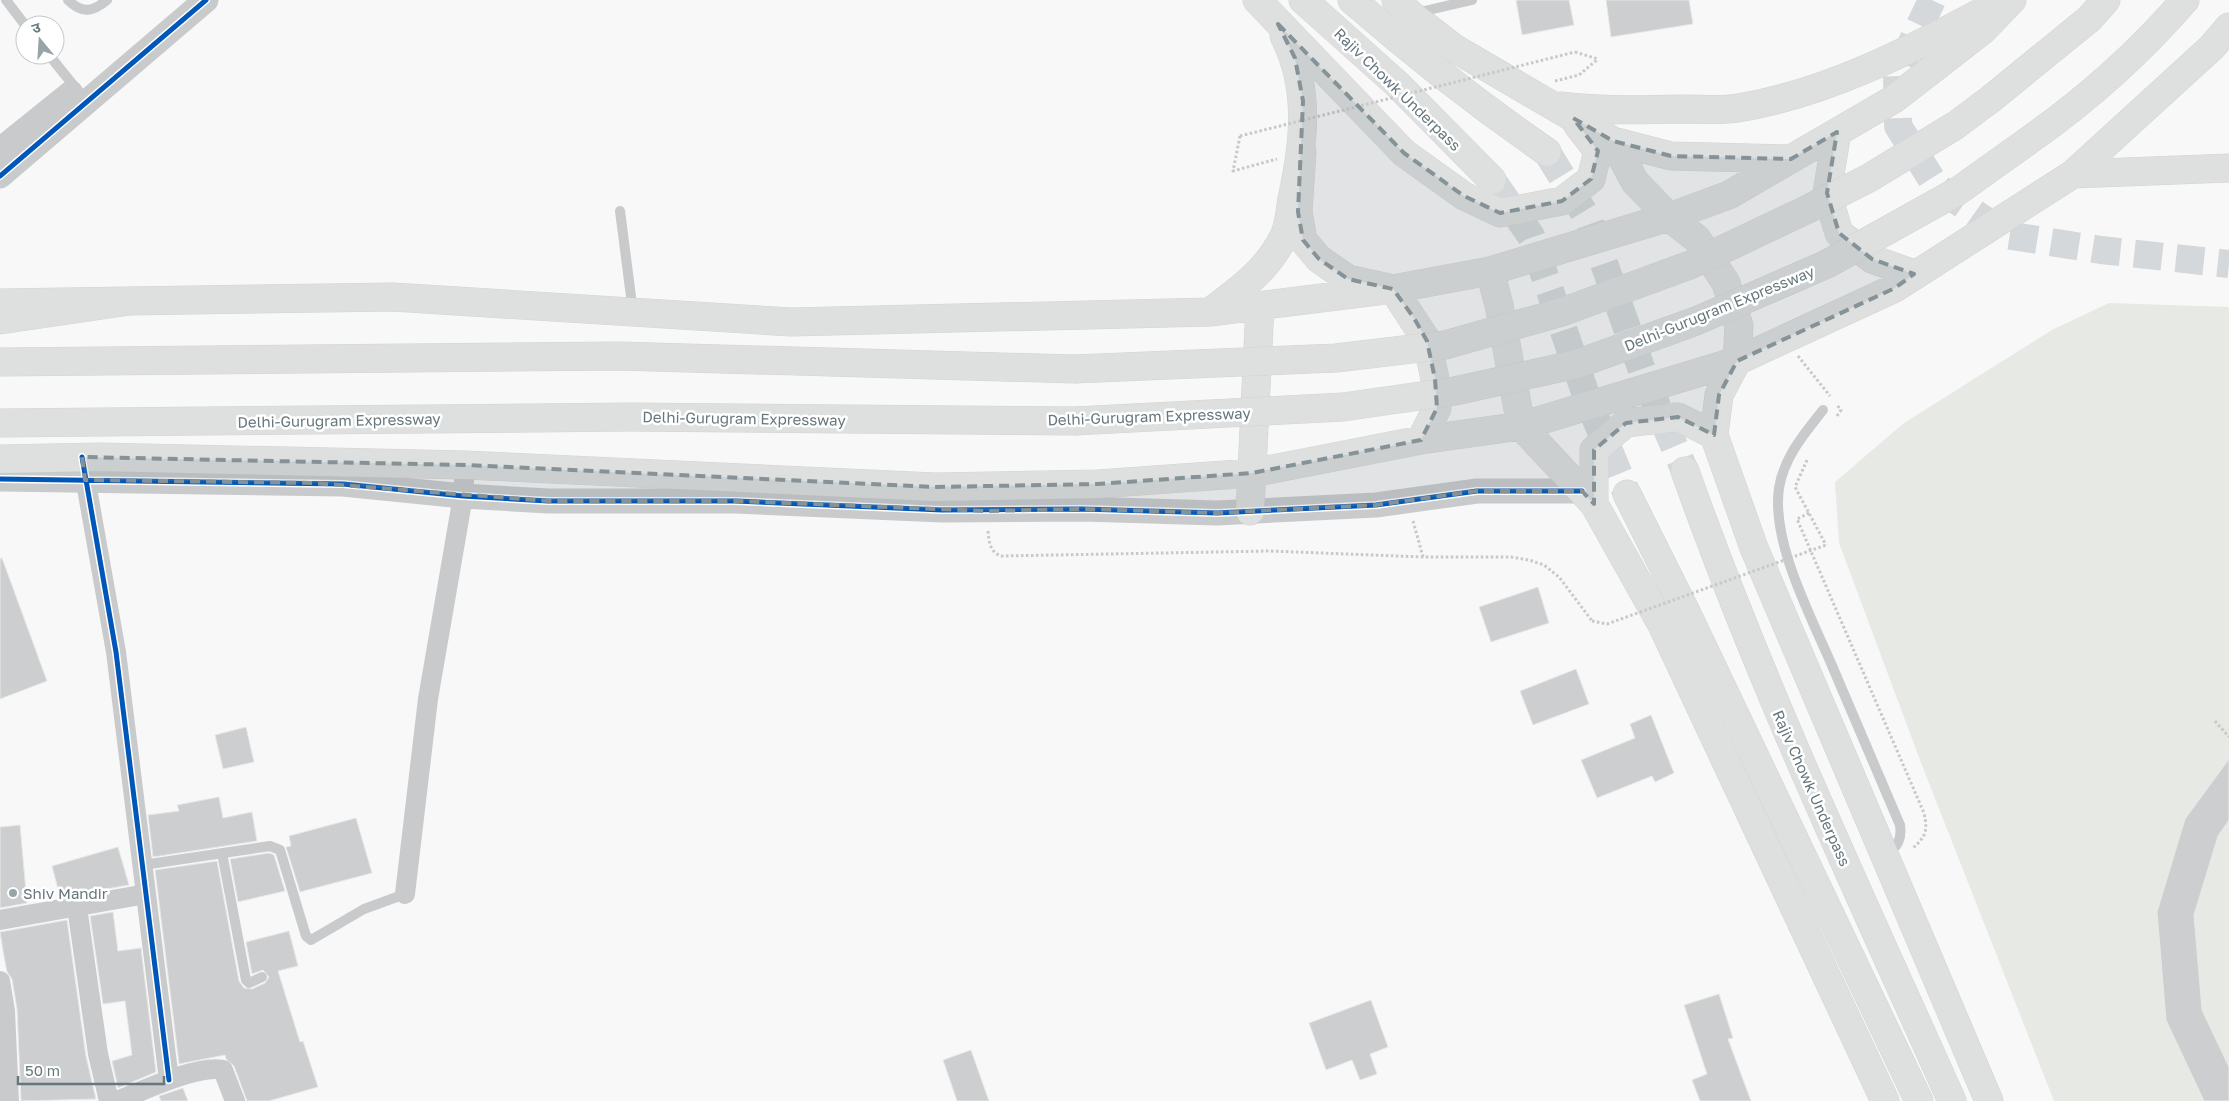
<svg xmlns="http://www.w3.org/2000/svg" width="2229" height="1101" viewBox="0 0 2229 1101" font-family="'Golos Text','Noto Sans Devanagari',sans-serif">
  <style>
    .green { fill: #e7e9e5 }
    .building { fill: #cccecf; stroke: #e8e8e7 }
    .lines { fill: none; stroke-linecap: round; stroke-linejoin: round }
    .secondary-tunnel { stroke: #d4d8da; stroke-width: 28; stroke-dasharray: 28 14; stroke-linecap: butt }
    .primary-tunnel { stroke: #d4d8da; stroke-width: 28; stroke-dasharray: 28 14; stroke-linecap: butt }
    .secondary-casing { stroke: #d3d4d5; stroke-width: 29 }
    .primary-casing { stroke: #d3d4d4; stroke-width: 29 }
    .trunk-casing { stroke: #d3d4d4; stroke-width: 29 }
    .motorway-casing { stroke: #d3d4d4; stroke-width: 29 }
    .path { stroke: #c7c8c9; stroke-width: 3; stroke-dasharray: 2.5 2.5; stroke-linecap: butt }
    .service { stroke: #c9cacb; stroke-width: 10 }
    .minor { stroke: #c9cacb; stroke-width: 20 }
    .tertiary { stroke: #c9cacb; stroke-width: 25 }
    .secondary { stroke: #dedfdf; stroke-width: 28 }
    .primary { stroke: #dedfdf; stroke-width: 28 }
    .trunk { stroke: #dedfdf; stroke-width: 28 }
    .motorway { stroke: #dedfdf; stroke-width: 28 }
    .motorway-bridge-casing { stroke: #d3d4d4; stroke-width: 29; stroke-linecap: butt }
    .path-bridge { stroke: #c7c8c9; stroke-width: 3; stroke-dasharray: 2.5 2.5; stroke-linecap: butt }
    .motorway-bridge { stroke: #dedfdf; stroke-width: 28 }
    .cycleway-casing { stroke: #fff; stroke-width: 8 }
    .cycleway { stroke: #0057b8; stroke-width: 5 }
    .marked { fill: #859298; fill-opacity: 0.2; stroke: #859298; stroke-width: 4; stroke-dasharray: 10 6; stroke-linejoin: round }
    .poi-dot { fill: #99a4a9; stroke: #fff; stroke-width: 2 }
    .labels { text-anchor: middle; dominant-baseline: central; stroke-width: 5; stroke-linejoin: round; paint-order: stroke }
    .street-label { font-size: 15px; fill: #66777e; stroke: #fff }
    .poi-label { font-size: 15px; fill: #66777e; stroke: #fff; text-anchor: start }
  </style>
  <rect width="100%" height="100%" fill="#f8f8f8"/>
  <path class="green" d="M2109 303 2229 307V1101H2054L1923 768 1839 543 1835 482 1904 423 2052 330Z"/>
  <path class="building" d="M1516 0H1569L1574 25 1522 35Z
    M1606 0H1689L1693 24 1611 37Z
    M2 558 47 681 0 699V559Z
    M1538 587 1549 623 1491 642 1479 607Z
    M1576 669 1589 704 1533 725 1520 691Z
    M1651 715 1674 773 1655 782 1652 776 1597 798 1581 760 1635 738 1630 724Z
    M246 727 254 762 223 769 215 735Z
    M2229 759V820L2218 836 2194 915 2202 1010 2229 1067V1101H2204L2166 1020 2157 912 2185 819Z
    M219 797 223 818 252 812 257 841 153 857 148 815 179 811 177 805Z
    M356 818 372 873 300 892 286 847 291 846 289 836Z
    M20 825 27 903 0 908V827Z
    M118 847 129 885 60 897 52 866Z
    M269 853 274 855 285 891 238 902 230 859Z
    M217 861 239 981 244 988 252 989 265 983 269 977 263 970 252 974 246 942 289 931 298 966 278 971 300 1042 303 1041 318 1087 269 1101H247L234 1066 226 1059 225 1055 179 1064 155 870Z
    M113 912 118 951 141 948 156 1072 118 1088 112 1061 132 1055 125 1001 103 1004 90 916Z
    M67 920 86 1056 96 1099 21 1101 17 1009 12 979 7 972 3 951 0 932Z
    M1719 994 1733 1038 1728 1039 1751 1101H1700L1692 1080 1707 1074 1684 1005Z
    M1371 1000 1388 1047 1370 1054 1377 1074 1360 1080 1352 1060 1326 1070 1309 1023Z
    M971 1050 989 1101H957L943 1060Z
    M183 1088 188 1101H161L159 1096Z"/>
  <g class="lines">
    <path class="secondary-tunnel" d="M1932 0 1897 74 1898 126 1936 186 2006 235 2101 250 2229 264"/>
    <path class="primary-tunnel" d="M1547 152 1589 221 1644 376 1685 471
      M1492 180 1531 236 1586 395 1627 494"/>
    <defs>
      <path id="secondary" d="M1257 0 1404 153 1464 196 1500 213 1562 201 1591 179 1598 151 1577 124
        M1396 0 1410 14 1454 48 1613 141 1635 182 1669 217 1697 239 1726 283 1739 326 1737 361 1719 395 1714 435 1754 548 1989 1101
        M1560 106C1601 111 1643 110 1685 109 1702 109 1721 111 1738 108 1826 94 1913 49 1991 7
        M1837 132 1827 193 1839 233 1872 259 1914 274
        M1613 141 1671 156 1789 159
        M1302 152 1298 212 1303 240 1319 259 1348 279 1393 289 1427 341 1435 379 1437 408 1421 440
        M2073 174 2229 168
        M1490 271 1499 305 1521 426 1594 504 1662 625 1885 1101
        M0 303 393 297 791 322 1210 312 1393 289 1490 271 1669 217 1729 195 1894 99 1983 30 2012 0
        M1210 312C1239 290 1268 270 1284 236 1289 226 1290 211 1292 199 1304 143 1311 89 1284 36
        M0 459 100 457 465 465 935 487 1098 484 1252 473 1421 440 1521 426 1737 361 1895 288 2073 174 2212 47 2229 27
        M1594 504V450L1626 423 1678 417 1714 435
        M1250 511 1260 306"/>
      <path id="primary" d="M1303 0 1397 84 1492 180
        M1352 0C1414 54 1479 105 1547 152"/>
      <path id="trunk" d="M1685 471C1761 686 1859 893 1952 1101
        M1627 494 1688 616 1919 1101"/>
      <path id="motorway" d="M1992 98 2089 19 2106 0
        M2028 141C2085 101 2139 53 2185 0
        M0 320 123 302
        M0 362 619 356 1074 369
        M0 423 630 417 1075 421"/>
    </defs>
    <use href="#secondary" class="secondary-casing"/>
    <use href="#primary" class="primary-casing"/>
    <use href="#trunk" class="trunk-casing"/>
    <use href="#motorway" class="motorway-casing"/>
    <path class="path" d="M1575 52 1598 59
      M1555 81 1579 75 1598 59
      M1240 136 1233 171 1277 159
      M1798 356 1830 396
      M1837 416 1841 410 1837 405
      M1807 460 1795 487 1826 545
      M1809 513 1797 519 1924 813C1928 832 1926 836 1912 849
      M1413 521 1423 557
      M988 531C989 542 990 552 1001 556L1270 551 1423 557H1511L1529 560 1544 565 1559 577 1592 621
      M2215 721 2229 737"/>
    <path class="service" d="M6 0 25 25
      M68 0C82 14 93 12 107 0
      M1416 13 1472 0
      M49 55 78 91
      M620 211 633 312
      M1823 410C1804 434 1784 457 1779 488 1771 543 1812 618 1833 668 1855 720 1878 773 1900 825 1902 839 1898 846 1887 854
      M222 853 246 980 249 983 262 977
      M143 865 270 846 280 850 306 936 311 940 364 909 405 894"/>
    <path class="minor" d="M83 466 116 652 169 1080
      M405 894 428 699 463 496 465 465
      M77 907 98 1054 109 1101
      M0 920 146 894
      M0 981 5 1011 9 1101
      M117 1101C142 1091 199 1064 223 1070L235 1101"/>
    <path class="tertiary" d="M0 150 71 93
      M0 176 206 0
      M0 479 343 484 463 496 548 501H736L942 510 1082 509 1217 513 1376 505 1477 491H1582"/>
    <use href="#secondary" class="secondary"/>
    <use href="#primary" class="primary"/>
    <use href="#trunk" class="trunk"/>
    <use href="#motorway" class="motorway"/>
    <defs>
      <path id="motorway-bridge" d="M1074 369 1336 358 1445 345 1562 312 1690 265 1806 210 1869 178 1956 125 1992 98
        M1075 421 1343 407 1455 391 1577 364 1696 321 1827 264 1958 191 2028 141"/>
    </defs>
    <use href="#motorway-bridge" class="motorway-bridge-casing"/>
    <path class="path-bridge" d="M1240 136 1575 52
      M1592 621 1607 624 1826 545"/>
    <use href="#motorway-bridge" class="motorway-bridge"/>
    <defs>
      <path id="cycleway" d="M0 176 206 0
        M82 457 116 652 169 1080
        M0 479 343 484 463 496 548 501H736L942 510 1082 509 1217 513 1376 505 1477 491H1582"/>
    </defs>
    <use href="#cycleway" class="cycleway-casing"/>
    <use href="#cycleway" class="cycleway"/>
  </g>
  <path class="marked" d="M1278 24 1404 153 1464 196 1500 213 1562 201 1591 179 1598 151 1573 118 1613 141 1671 156 1791 159 1837 132 1827 193 1839 233 1872 259 1914 274 1895 288 1737 361 1719 395 1714 435 1678 417 1626 423 1594 450V504L1582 491H1477L1376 505 1217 513 1082 509 986 511 736 501H548L313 483 85 480 82 457 465 465 935 487 1098 484 1252 473 1421 440 1437 408 1435 379 1427 341 1414 318 1393 289 1348 279 1319 259 1303 240 1298 212 1303 101 1295 58Z"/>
  <circle class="poi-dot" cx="13" cy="893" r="5"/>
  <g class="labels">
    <g class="street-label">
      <text transform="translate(1398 89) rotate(44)">Rajiv Chowk Underpass</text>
      <text transform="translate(1719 308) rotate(-22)">Delhi-Gurugram Expressway</text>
      <text transform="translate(1149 416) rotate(-2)">Delhi-Gurugram Expressway</text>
      <text transform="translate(744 418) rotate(1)">Delhi-Gurugram Expressway</text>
      <text transform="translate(339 420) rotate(-1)">Delhi-Gurugram Expressway</text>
      <text transform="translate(1812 788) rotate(66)">Rajiv Chowk Underpass</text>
    </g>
    <g class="poi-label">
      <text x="23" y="893">Shiv Mandir</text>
    </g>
  </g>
  <g transform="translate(40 40) rotate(342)"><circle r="24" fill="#ffffff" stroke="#c2c9cb"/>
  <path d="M0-4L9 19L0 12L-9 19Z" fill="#99a4a9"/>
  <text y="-8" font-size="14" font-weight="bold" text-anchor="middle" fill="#66777e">उ</text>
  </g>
  <path d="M18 1076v8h146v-8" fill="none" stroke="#66777e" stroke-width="2.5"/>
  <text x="25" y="1076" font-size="15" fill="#66777e" stroke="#ffffff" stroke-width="4" paint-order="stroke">50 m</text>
</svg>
